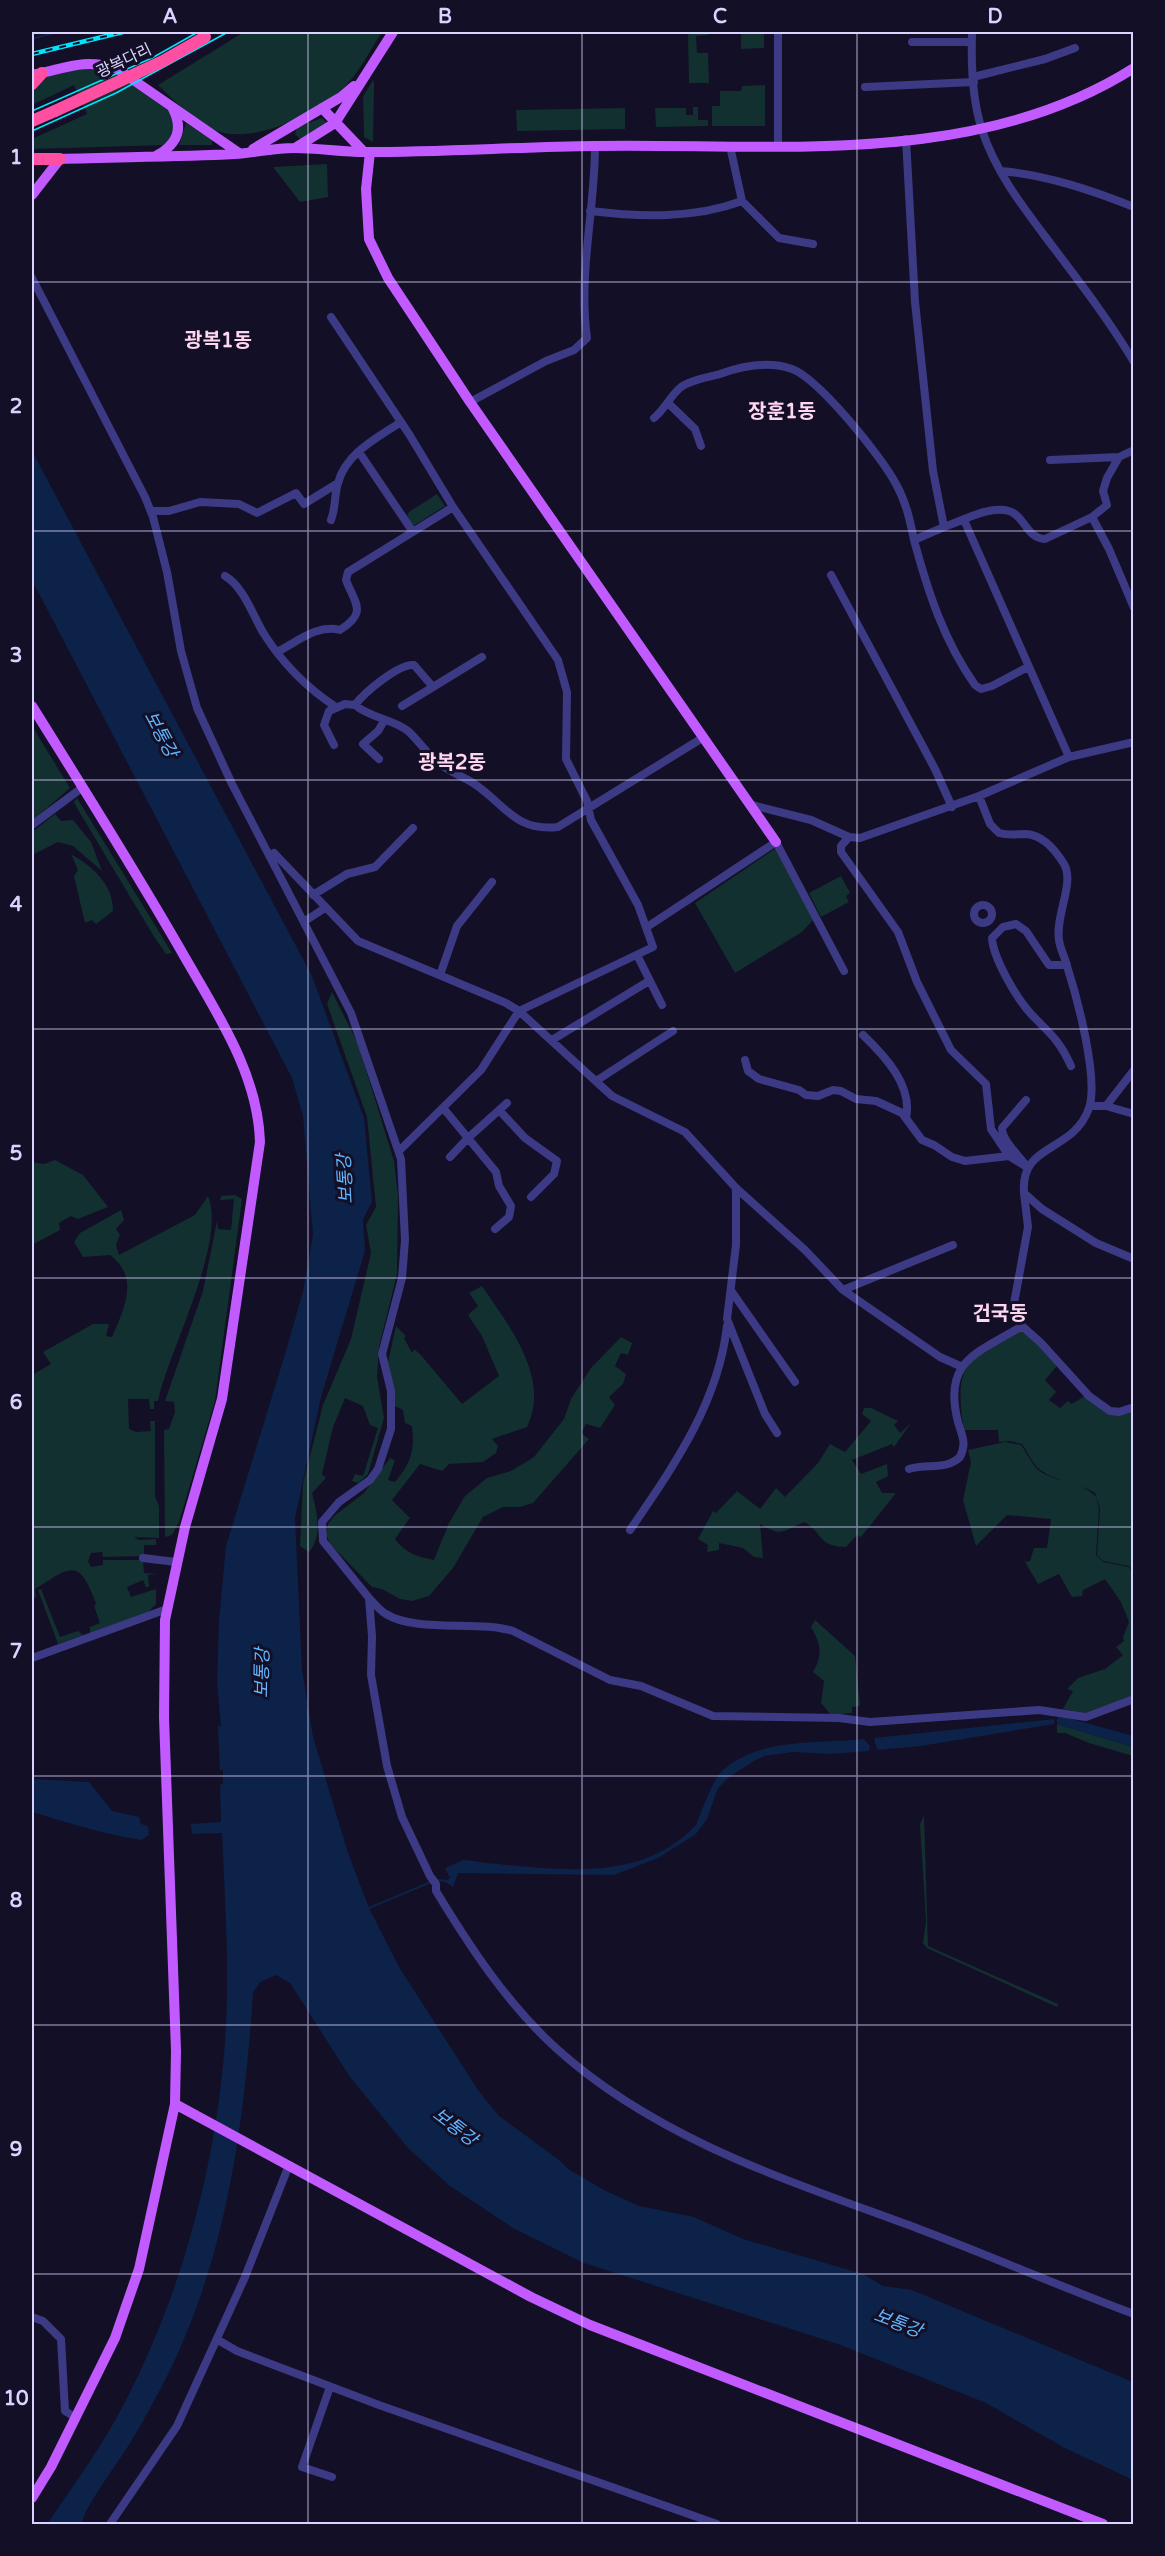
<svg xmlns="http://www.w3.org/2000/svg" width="1165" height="2556" viewBox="0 0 1165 2556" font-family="'Varela Round','Noto Sans KR',sans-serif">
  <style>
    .green { fill: #12302f }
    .water { fill: #0c2248 }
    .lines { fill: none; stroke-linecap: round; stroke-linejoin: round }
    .stream { stroke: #0c2248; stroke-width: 2 }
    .minor { stroke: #3d3a85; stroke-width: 8 }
    .major { stroke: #c25bff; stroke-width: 10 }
    .highway { stroke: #ff4fa3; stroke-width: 12 }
    .tram { stroke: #00e5ff; stroke-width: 1.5 }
    .rail-casing { stroke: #00e5ff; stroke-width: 4.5 }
    .rail { stroke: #130f26; stroke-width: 2; stroke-dasharray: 7; stroke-linecap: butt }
    .highway-bridge { stroke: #ff4fa3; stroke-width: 12 }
    .grid { fill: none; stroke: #d9d4ff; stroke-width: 1.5; stroke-opacity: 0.55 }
    .labels { text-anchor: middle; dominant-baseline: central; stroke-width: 6; stroke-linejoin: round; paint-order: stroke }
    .street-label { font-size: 16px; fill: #d9d4ff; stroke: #130f26 }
    .water-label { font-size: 18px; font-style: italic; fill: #62b6ff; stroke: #130f26 }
    .quarter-label { font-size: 20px; font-weight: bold; fill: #ffd6f0; stroke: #130f26 }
    .neatline { fill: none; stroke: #d9d4ff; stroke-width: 2 }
    .grid-label { font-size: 20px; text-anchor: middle; font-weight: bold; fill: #d9d4ff }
  </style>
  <rect width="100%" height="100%" fill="#130f26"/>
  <path class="green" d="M244 32H382C369 52 358 76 339 92 311 116 257 142 220 132 200 128 173 99 158 85Z
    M688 32H708V35L696 36 697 53H708L709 83H689Z
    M741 32H764V48L741 49Z
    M80 66 109 70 171 111 176 125 166 145 32 149V139L87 114 74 85 32 105V89L48 76Z
    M373 80 374 83 373 142 364 137 363 97Z
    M765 85V126H712V106H720V91H741L742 86Z
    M693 107H698V120H708V126L656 127 655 108H686V115H693Z
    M625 108V129L517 131 516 110Z
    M322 118 327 123 300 139 295 134 297 127Z
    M186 123 212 140V145H179Z
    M327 164 328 197 300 202 273 167Z
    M437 494 445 506 413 526 407 516 409 512Z
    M32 726 70 788 32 821Z
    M77 798 172 953 166 954 153 935 77 808 74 802Z
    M55 814 61 821 73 820 91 842 102 871 73 846 58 842 32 855V832Z
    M776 848 814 919 802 932 735 973 695 903Z
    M71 854C93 867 113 884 113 911L96 924 92 920 85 923 74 876 78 870Z
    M841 876 850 893 846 896 849 902 821 917 809 893Z
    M332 992 358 1044 394 1161 398 1195 397 1274 379 1347 377 1377 384 1418 368 1474 358 1483 352 1481 355 1474 363 1476 378 1428 370 1425 363 1406 345 1398 333 1427 322 1474 326 1478 312 1493C317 1512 323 1536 309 1552L300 1546 303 1483 323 1405 351 1339 371 1253 366 1225 376 1207 367 1117 327 1004Z
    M55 1160 83 1175 108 1207 78 1219 71 1216 59 1223 60 1230 32 1245V1162L44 1164Z
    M208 1196C227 1243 168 1352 158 1401H154V1409H150L149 1399H128L129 1429 136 1432 151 1431 150 1421H155V1496L159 1506V1538L134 1537 139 1540 156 1539V1545H144V1556L103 1557 102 1552 91 1553 88 1561 91 1567 103 1565V1560H143L144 1573 157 1574 148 1575 149 1587H146L143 1580 127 1587 131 1597 156 1589V1604L148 1612 90 1633V1627L100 1623 94 1606 96 1604C79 1555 69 1568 35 1589L36 1597 32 1599V1375L51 1364 43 1352 93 1324H109L106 1336 112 1337C123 1311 141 1278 110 1255L83 1257 74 1242 80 1233 121 1210 124 1220 116 1229 120 1235 116 1245 119 1255 195 1215Z
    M221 1196 235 1195 242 1199 215 1401 179 1522 172 1535 165 1537 164 1430 169 1429 175 1412 174 1402 165 1401 203 1291 217 1221 218 1229 231 1230 234 1199 220 1200 218 1210Z
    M482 1286C509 1326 551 1378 527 1427L492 1439 498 1446 496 1453 483 1462 449 1464 442 1471 420 1464 392 1500 410 1518 395 1539C405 1553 418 1557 434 1560L449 1523 465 1496 487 1478 511 1471 534 1457 564 1419 571 1399 591 1368 621 1337 632 1343 628 1355 621 1353 615 1366 626 1374 623 1384 609 1397 615 1405 600 1428 586 1424 581 1433 589 1439 533 1503 520 1507H503L483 1517 453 1568 429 1596 412 1601 400 1599 382 1589 372 1587 330 1544 326 1534 328 1524 334 1516 364 1493 390 1458 395 1460 388 1480 395 1482C411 1463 415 1450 412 1426L405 1423 403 1410 395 1406 387 1367 396 1326 406 1336 404 1338 412 1353 414 1349 420 1354 462 1404 499 1376 482 1336 468 1315 478 1306 469 1293Z
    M1023 1329 1057 1366 1045 1380 1056 1392 1049 1400 1060 1408 1068 1401 1072 1404 1086 1395 1102 1407 1133 1408V1571L1129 1566 1103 1561 1097 1555 1100 1508 1095 1493C1077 1482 1052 1481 1038 1468 1031 1462 1028 1452 1022 1444L1010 1441 999 1442 998 1430H964C953 1360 967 1362 1023 1329Z
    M864 1408H871L898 1421 894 1425 900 1433 911 1423 894 1447 892 1444 852 1460 861 1474 887 1464 888 1476 876 1482 882 1493H896L861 1537 857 1535 846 1547C818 1546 824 1535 805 1522 783 1530 784 1538 760 1524L763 1558 754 1557 743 1548 719 1543V1550L707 1552 708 1545 698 1539 713 1511 716 1513 737 1491 760 1509 776 1488 785 1497 818 1463 830 1444 845 1452 871 1421 862 1414Z
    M1005 1442 1021 1445C1028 1454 1031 1465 1041 1472 1058 1483 1082 1481 1096 1497L1099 1508 1096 1555 1103 1562 1129 1567 1133 1573V1696L1085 1713 1063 1709 1073 1691 1067 1689 1078 1678 1105 1669 1123 1655 1116 1647 1124 1641 1123 1637 1129 1622 1121 1602 1105 1579 1083 1590 1082 1596 1072 1597 1059 1574 1038 1584 1025 1562 1030 1561 1034 1548H1047L1051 1519 1007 1515 976 1546 963 1500 971 1462 968 1450Z
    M41 1589 60 1637 78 1631 83 1635 58 1644 38 1590Z
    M815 1620 855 1656 860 1706 852 1707V1713L831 1715 821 1703 824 1681 813 1672C823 1655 821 1644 811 1627Z
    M1057 1724 1133 1747V1756L1089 1743 1065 1733H1057Z
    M924 1816 928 1946 1058 2004 1057 2007 927 1948 923 1943 926 1921 920 1824Z"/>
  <path class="water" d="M32 451 312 976 364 1118 372 1202 363 1219 365 1251 321 1397 295 1518 302 1670 313 1737 348 1853 369 1908 399 1967 478 2090 499 2116 559 2160 568 2169 604 2190 639 2206 694 2217 743 2239 863 2274 883 2286 912 2290 1133 2382V2480L1063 2447 986 2403 838 2344 584 2263 513 2228 450 2186 408 2148 350 2077 290 1983 276 1975 260 1982 253 1993C244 2128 226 2262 163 2384 152 2404 142 2424 130 2443 120 2460 82 2510 82 2524H47C74 2485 103 2445 125 2402 182 2292 216 2165 225 2042 230 1972 225 1902 222 1833L192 1834 191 1824 221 1822 220 1785 223 1784V1770H220L218 1726H221L217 1683 219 1621 226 1546 286 1351 303 1291 313 1235 303 1116 292 1078 32 580Z
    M1065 1717 1133 1736V1747L1057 1724V1718Z
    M1054 1719V1724L921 1746 877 1750 874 1738Z
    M864 1739 870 1746 869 1751 831 1754 793 1752 764 1756 754 1761 729 1777 718 1788 707 1819 696 1834 658 1858 614 1875 458 1873 453 1887 445 1882 450 1878 445 1868 463 1860C471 1860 478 1862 486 1863 559 1869 640 1884 696 1825 701 1812 713 1780 722 1771 758 1737 819 1744 864 1739Z
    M32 1779 89 1782 112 1811 139 1817 141 1824 148 1826 149 1835 141 1840C104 1834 68 1823 32 1812Z"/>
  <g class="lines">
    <path class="stream" d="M32 39 57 32
      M437 1880 448 1881
      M369 1908 431 1882"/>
    <path class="minor" d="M778 32V146
      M972 35C971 65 973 102 982 130 995 170 1020 203 1044 235 1075 276 1107 317 1134 362
      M912 42H971
      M973 77 1045 59 1075 48
      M865 87 974 82
      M906 139 915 302 933 471 944 527C962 521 990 505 1009 511 1025 516 1026 538 1045 539L1092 517 1109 549 1134 608
      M730 146 742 201
      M1001 171C1047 175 1091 190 1134 207
      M590 211C640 217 694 219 742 201L779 238 813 244
      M32 278 145 497 153 517 167 572 181 651 197 708 232 784 351 1013 401 1159 405 1240 402 1278 382 1354 391 1391V1429L378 1469 370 1480 339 1502 322 1522 323 1541 369 1598 372 1636 371 1675 387 1766 402 1817 430 1876 436 1884V1891C470 1947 508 2005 557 2049 659 2141 793 2182 919 2229 991 2256 1061 2287 1134 2314
      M331 317 409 434 453 507 558 660 567 692 566 759 587 801 591 820 638 905 653 947 519 1011 481 1070 399 1151
      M470 402 546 361 574 350 587 338C578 274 595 210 595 146
      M668 403 695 429 701 446
      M654 418C665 409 670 396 681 387 690 380 709 377 720 374 742 366 769 361 792 369 819 379 882 457 896 484 906 502 910 520 914 540
      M359 452 413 532
      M1050 460 1119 457
      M151 511H169L200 502 239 504 257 513 296 493 304 504 338 483
      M1092 517 1107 505 1103 491 1107 478 1119 457 1134 450
      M331 520C336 507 334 496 338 483 346 453 377 438 401 422
      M964 520 1069 757
      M944 527 914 540C928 592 944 641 975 685L981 689 992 686 1028 667
      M831 575 935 769 952 807
      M225 576C244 587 253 616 264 634 283 664 307 688 336 707
      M277 652C297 642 317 624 340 630 368 612 355 604 346 580L348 572 453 507
      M355 705C370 718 393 719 408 731 419 741 428 755 440 764 451 773 465 777 476 785 505 805 516 832 558 827L704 737
      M402 706 482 657
      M334 745 324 725 329 711 345 704 355 705C364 693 399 663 414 665L433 687
      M379 759 363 744 378 731 384 721
      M979 796 990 824 999 833C1009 836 1016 834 1026 834 1043 835 1056 851 1064 864 1075 883 1055 916 1059 940 1060 949 1065 957 1067 966 1077 997 1099 1079 1089 1108 1073 1154 1020 1142 1024 1193L1042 1209 1096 1243 1134 1259
      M752 805 811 820 849 837 860 838 979 796 1069 757 1134 742
      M32 825 83 787
      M849 837 841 846V852L898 932 917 982 951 1050 986 1084 991 1129 1009 1156
      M274 853 358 941 506 1003 519 1011 612 1096 685 1132 736 1188 805 1250 843 1290 953 1245
      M313 895 347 874 375 867 413 828
      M974 914a9 9 0 1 1 18 0a9 9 0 1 1-18 0Z
      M305 921 325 908
      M647 927 776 842 844 971
      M637 955 662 1005
      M1067 965H1049L1026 931 1016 924 1003 927 992 938C993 958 1017 999 1031 1014 1049 1033 1059 1039 1071 1066
      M440 975 457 926 492 882
      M863 1035C885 1056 913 1086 906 1118
      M552 1040 649 981
      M745 1060 748 1071 759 1079 799 1090 806 1095 818 1096 833 1090 841 1091 856 1099 876 1101 902 1113 922 1140 934 1145 952 1157 965 1161 1009 1156 1027 1167C1019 1155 1002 1141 1002 1128L1026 1100
      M596 1081 673 1031
      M1090 1106H1106L1134 1070
      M1106 1106 1134 1114
      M444 1109 496 1172 499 1186 511 1206 509 1217 495 1229
      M499 1110 525 1138 557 1161 554 1174 531 1197
      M450 1157 468 1138 507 1103
      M736 1188V1245L727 1319 765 1414 777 1433
      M1024 1193 1028 1227 1013 1309 1022 1326 1041 1343 1089 1396 1110 1411 1119 1412 1134 1407
      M843 1290 940 1357 960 1366
      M732 1292 795 1382
      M909 1469C928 1463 945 1471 960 1457 967 1443 962 1436 958 1422 942 1360 978 1353 1022 1326
      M630 1530C673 1467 718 1404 727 1326
      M143 1558 176 1562
      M369 1598C374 1603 380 1611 386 1614 416 1633 480 1620 513 1631L610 1680 641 1686 713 1716 839 1718 870 1722 1039 1710 1086 1717 1134 1699
      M32 1658 167 1609
      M32 2317 43 2321 61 2339 65 2411 76 2418
      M218 2340 237 2351 379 2405 717 2524
      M330 2387 302 2467 332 2477
      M110 2524 177 2426 245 2277 289 2165"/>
    <path class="major" d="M32 75C65 69 81 58 116 68L239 153
      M322 108 364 152
      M295 148 335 123 393 32
      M253 149 341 97 354 86
      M370 152 366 189 369 239 388 278 470 402 776 842
      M156 156C176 145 184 130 173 109
      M32 195 60 159C118 157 176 157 235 154 254 153 274 148 294 148 318 148 341 152 365 152 442 152 518 147 595 146 773 143 975 169 1134 68
      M32 706C83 788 135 870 183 954 216 1012 258 1073 260 1142L222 1399 185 1527 165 1620 164 1717 176 2051 175 2104 139 2269 115 2338 51 2467 32 2498
      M175 2104 531 2297 590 2325 1103 2524"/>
    <path class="highway" d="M32 84 42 73
      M32 121 55 111
      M32 159H60"/>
    <path class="tram" d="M32 111 152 58 198 32
      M32 131 116 93 228 32"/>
    <defs>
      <path id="rail" d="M32 54 123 32"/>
    </defs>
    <use href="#rail" class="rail-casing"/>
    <use href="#rail" class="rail"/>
    <path class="highway-bridge" d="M55 111 163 61 205 37"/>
  </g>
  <path class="grid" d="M308 32V2524M582 32V2524M857 32V2524M32 282H1134M32 531H1134M32 780H1134M32 1029H1134M32 1278H1134M32 1527H1134M32 1776H1134M32 2025H1134M32 2274H1134"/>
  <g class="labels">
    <g class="street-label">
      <text transform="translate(124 61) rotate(-25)">광복다리</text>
    </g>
    <g class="water-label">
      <text transform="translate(161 734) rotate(62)">보통강</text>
      <text transform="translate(345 1179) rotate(-93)">보통강</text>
      <text transform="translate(262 1673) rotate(-89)">보통강</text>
      <text transform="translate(455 2127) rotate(37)">보통강</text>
      <text transform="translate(898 2323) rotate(21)">보통강</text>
    </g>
    <g class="quarter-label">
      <text x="218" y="341">광복1동</text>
      <text x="782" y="412">장훈1동</text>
      <text x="452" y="763">광복2동</text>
      <text x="1000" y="1314">건국동</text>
    </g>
  </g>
  <rect width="1165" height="2556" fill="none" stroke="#130f26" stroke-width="66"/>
  <rect x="33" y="33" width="1099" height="2490" class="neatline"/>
  <g class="grid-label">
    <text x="170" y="23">A</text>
    <text x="445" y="23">B</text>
    <text x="720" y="23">C</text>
    <text x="995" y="23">D</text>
    <text x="16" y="164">1</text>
    <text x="16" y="413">2</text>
    <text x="16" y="662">3</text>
    <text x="16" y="911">4</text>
    <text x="16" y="1160">5</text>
    <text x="16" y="1409">6</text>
    <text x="16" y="1658">7</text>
    <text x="16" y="1907">8</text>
    <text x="16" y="2156">9</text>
    <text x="16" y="2405">10</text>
  </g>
</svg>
